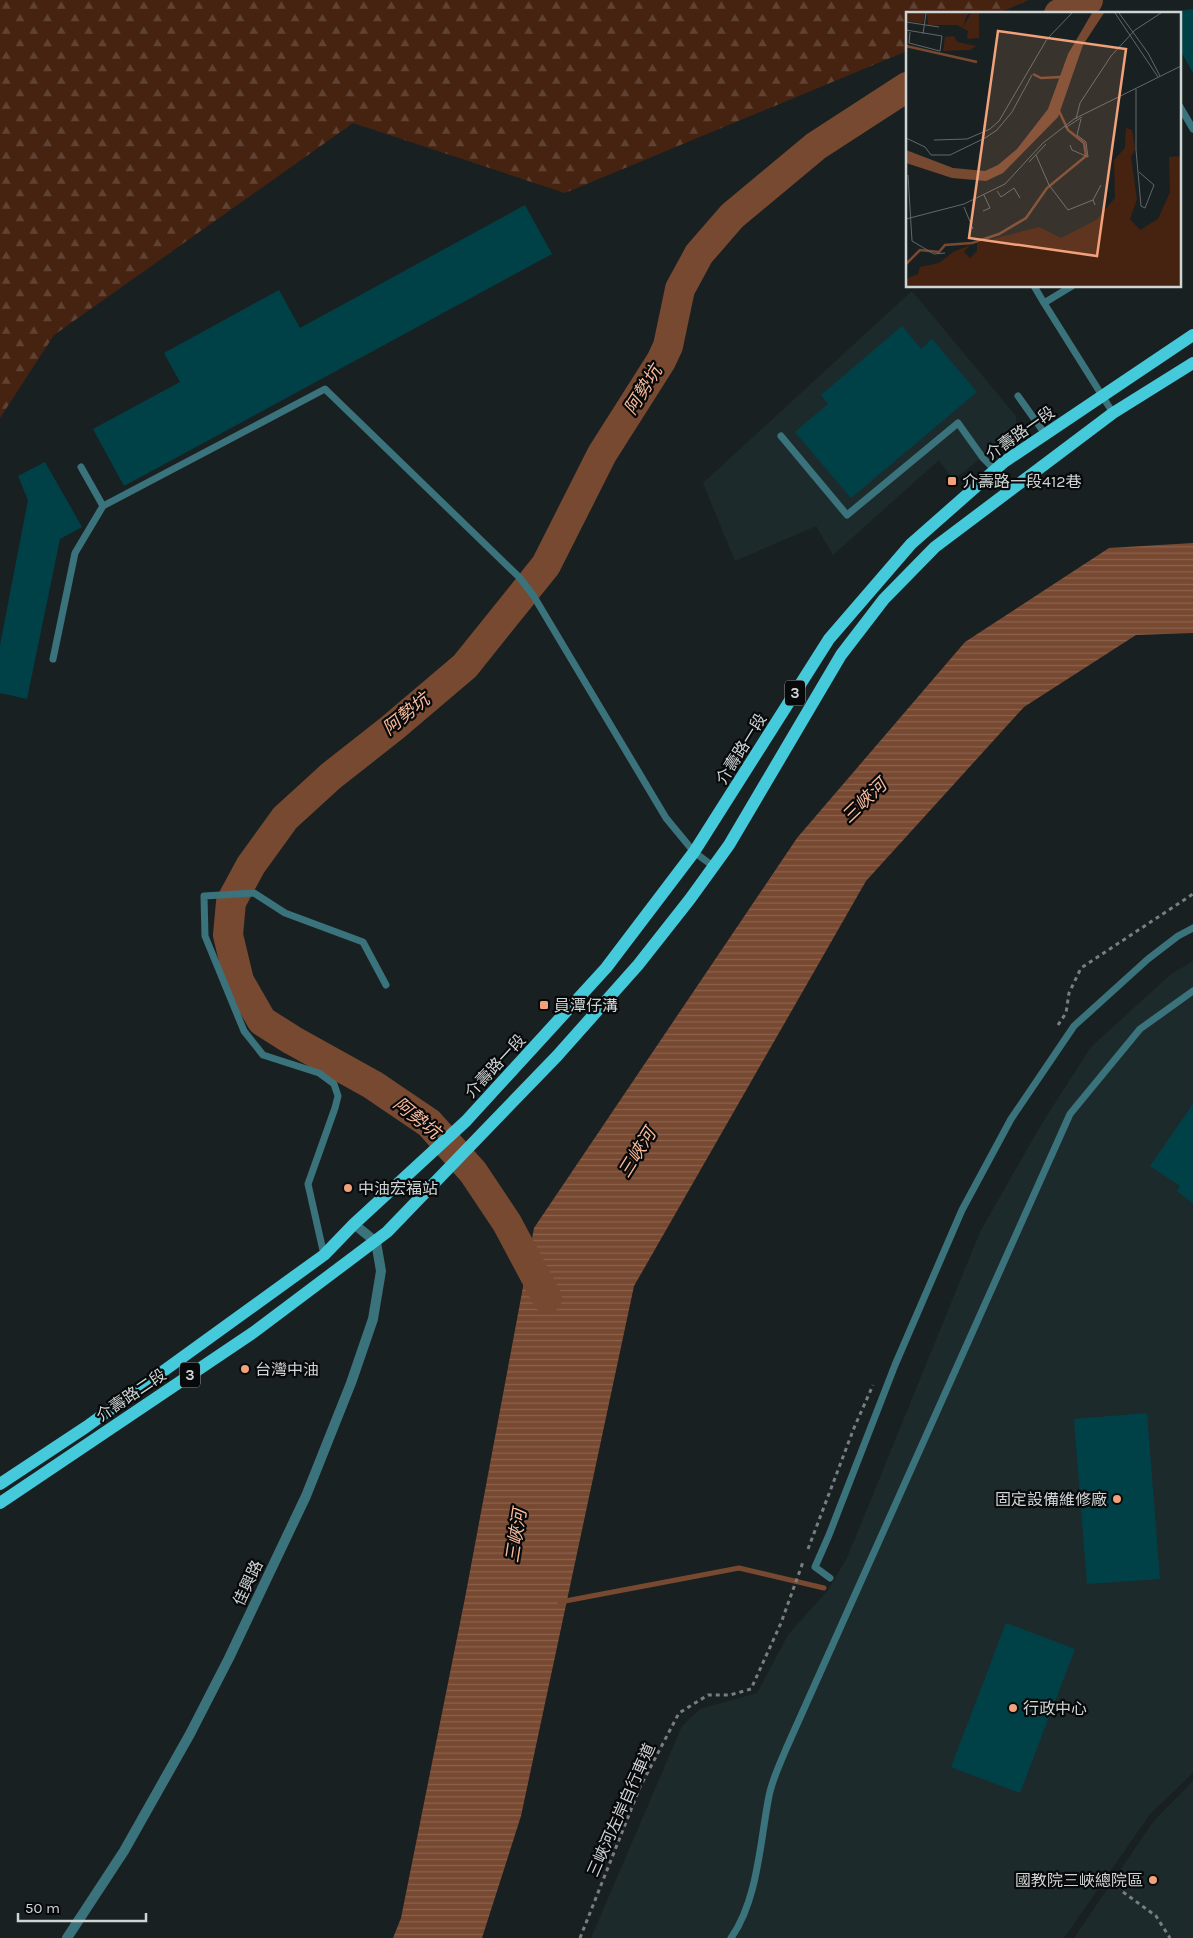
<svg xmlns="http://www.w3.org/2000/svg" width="1193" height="1938" viewBox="0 0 1193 1938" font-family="Karla,'Noto Sans TC',sans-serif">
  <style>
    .built { fill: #1d2a2c }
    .forest { fill: url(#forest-firs) }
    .water { fill: url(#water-rules) }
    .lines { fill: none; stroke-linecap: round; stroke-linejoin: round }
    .stream { stroke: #784931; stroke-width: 5 }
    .river { stroke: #784931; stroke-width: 30 }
    .building { fill: #004148 }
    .path { stroke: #797f80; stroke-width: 3; stroke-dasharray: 4 4; stroke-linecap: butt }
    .service { stroke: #3a737b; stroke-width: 7 }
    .tertiary { stroke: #3a737b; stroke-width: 10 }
    .primary { stroke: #44cada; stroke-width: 12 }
    .poi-dot { fill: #f1a27b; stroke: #07090a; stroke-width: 2 }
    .labels { text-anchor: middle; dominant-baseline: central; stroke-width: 4.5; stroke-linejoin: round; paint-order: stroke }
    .shield { fill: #07090a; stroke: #939797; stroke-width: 1 }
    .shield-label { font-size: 15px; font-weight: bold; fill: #cfd4d4 }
    .street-label { font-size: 16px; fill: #cfd4d4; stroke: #07090a }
    .poi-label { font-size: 16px; fill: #cfd4d4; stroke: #07090a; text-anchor: start }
    .water-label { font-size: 18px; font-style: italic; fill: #f9ba9b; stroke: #07090a }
    .inset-river { fill: none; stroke: #784931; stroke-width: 2.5 }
    .inset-road { fill: none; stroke: #626869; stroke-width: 1 }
    .view { fill: #f1a27b; fill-opacity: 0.15; stroke: #f1a27b; stroke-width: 2.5 }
    .inset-edge { fill: none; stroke: #cfd4d4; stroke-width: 2.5 }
  </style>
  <defs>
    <pattern id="forest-firs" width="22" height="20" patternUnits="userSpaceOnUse" patternTransform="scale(1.25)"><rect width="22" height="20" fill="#462311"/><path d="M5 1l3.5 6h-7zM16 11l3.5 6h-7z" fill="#604233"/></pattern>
    <pattern id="water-rules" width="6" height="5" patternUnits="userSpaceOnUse" patternTransform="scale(1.25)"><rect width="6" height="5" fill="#784931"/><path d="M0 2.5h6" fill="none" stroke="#8a624e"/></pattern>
  </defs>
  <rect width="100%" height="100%" fill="#192021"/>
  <path class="built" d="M912 291 1016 416 1017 431 953 480 939 460 833 555 816 526 735 561 703 483Z
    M1193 961V1773L1150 1814 1064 1938H591L682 1726 700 1709 757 1693 788 1635 828 1590 847 1558 980 1232 1041 1125 1091 1047 1170 975Z
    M1193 1781V1938H1074L1153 1822Z"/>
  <path class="forest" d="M0 0H1029L996 14H907V51L565 193 353 123 54 335 0 418Z"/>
  <path class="water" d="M1193 543V633L1136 635 1024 707 866 881 634 1286 521 1816 482 1938H393L401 1918 465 1598 534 1228 797 838 965 642 1109 548Z"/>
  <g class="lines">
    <path class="stream" d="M560 1602 739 1568 824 1588"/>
    <path class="river" d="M1059 14 1088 0
      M547 1298 507 1223 473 1172 429 1123 373 1085 292 1040 262 1021 239 981 228 935 231 902 251 865 285 818 331 776 392 728 465 666 546 565 602 454 661 361 668 346 680 289 699 254 732 216 816 146 907 87"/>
  </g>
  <path class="building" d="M1193 9V73L1179 48V11Z
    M525 205 552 254 124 486 93 429 180 382 164 353 279 290 300 328Z
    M902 326 921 349 932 339 977 392 851 498 795 432 828 404 821 395Z
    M45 462 82 527 60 539 27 699 0 693V645L28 500 18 476Z
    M1193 1104V1203L1177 1191 1180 1186 1150 1166Z
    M1147 1413 1160 1579 1087 1584 1074 1419Z
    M1006 1623 1075 1649 1020 1793 951 1767Z"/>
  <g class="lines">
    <path class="path" d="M1058 1025 1066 1013 1069 993 1081 968 1193 894
      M808 1549 854 1428 873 1385
      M1123 1892 1156 1916 1170 1938
      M580 1938 640 1787 679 1713 708 1695H730L751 1689 781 1623 803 1562"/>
    <path class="service" d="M1179 105 1193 129
      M1034 286 1044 303
      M1072 286 1044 303 1113 413
      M1018 396 1045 434
      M781 436 847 515 958 423 983 458 995 470
      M81 467 103 506 325 389 519 577 533 595 666 818 694 852 713 866
      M53 659 75 553 103 506
      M324 1255 308 1184 335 1108 338 1096 334 1084 319 1073 263 1055 244 1031 205 936 204 896 254 893 285 913 363 942 386 985
      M830 1578 815 1567 829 1535 895 1365 962 1210 1011 1119 1074 1026 1148 959 1178 936 1193 928
      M731 1938C758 1900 760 1841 769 1796 772 1780 780 1764 786 1749L1070 1114 1140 1029 1193 991"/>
    <path class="tertiary" d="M67 1938 124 1851 190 1734 229 1658 306 1496 351 1383 373 1319 381 1271 376 1242 354 1224"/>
    <path class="primary" d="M0 1484 86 1427 324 1255 354 1224 466 1121 606 968 694 852 829 639 911 544 1004 462 1193 335
      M0 1503 254 1332 387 1232 557 1056 638 965 690 899 729 845 841 655 884 599 935 547 1113 413 1193 363"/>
  </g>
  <g class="poi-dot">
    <rect x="947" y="476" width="10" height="10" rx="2.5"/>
    <rect x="539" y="1000" width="10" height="10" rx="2.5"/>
    <circle cx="348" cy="1188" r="5"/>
    <circle cx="245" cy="1369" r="5"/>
    <circle cx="1117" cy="1499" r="5"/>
    <circle cx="1013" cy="1708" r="5"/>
    <circle cx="1153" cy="1880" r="5"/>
  </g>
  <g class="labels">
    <g class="shield">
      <rect x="785" y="680.5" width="20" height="25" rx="4"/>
      <rect x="180" y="1362.5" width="20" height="25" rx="4"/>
    </g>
    <g class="shield-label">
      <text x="795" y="693">3</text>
      <text x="190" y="1375">3</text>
    </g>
    <g class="street-label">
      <text transform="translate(1020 433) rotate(-35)">介壽路一段</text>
      <text transform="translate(741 749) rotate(-58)">介壽路一段</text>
      <text transform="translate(495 1066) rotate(-47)">介壽路一段</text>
      <text transform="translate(131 1395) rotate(-34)">介壽路二段</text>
      <text transform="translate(248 1583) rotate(-65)">佳興路</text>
      <text transform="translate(621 1810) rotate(-66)">三峽河左岸自行車道</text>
    </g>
    <g class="poi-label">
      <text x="962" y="481">介壽路一段412巷</text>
      <text x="554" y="1005">員潭仔溝</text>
      <text x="358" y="1188">中油宏福站</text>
      <text x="255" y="1369">台灣中油</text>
      <text x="1107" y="1499" text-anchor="end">固定設備維修廠</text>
      <text x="1023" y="1708">行政中心</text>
      <text x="1143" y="1880" text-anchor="end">國教院三峽總院區</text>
    </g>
    <g class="water-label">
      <text transform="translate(643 390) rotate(-58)">阿勢坑</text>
      <text transform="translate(406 714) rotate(-39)">阿勢坑</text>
      <text transform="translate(864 801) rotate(-44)">三峽河</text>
      <text transform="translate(417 1118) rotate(39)">阿勢坑</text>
      <text transform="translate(637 1153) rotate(-58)">三峽河</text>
      <text transform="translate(516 1536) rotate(-81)">三峽河</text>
    </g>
  </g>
  <g transform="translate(906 12)">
    <rect width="275" height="275" fill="#192021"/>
    <path d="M0 1H19L17 11 0 9ZM21 1H63L60 5 57 15 65 1H73V26L61 27 62 19 51 13H22Z" fill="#462311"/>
    <path d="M220 116 226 118 229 137 225 145 231 187 224 207 234 218 252 207 264 180 263 145 275 144V274H0V267L12 262 14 255 33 251 47 240 64 233 58 240 64 246 71 239V231L133 215 155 226 190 208 209 186 208 148 219 136Z" fill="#462311"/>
    <path d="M48 24 51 30 70 34 64 38 37 39 39 25Z" fill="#462311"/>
    <path d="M186 1H198L177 33 152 105 97 161 80 169 46 166 0 151V138L47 156 79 159 92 153 111 137 142 97 162 42Z" fill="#784931"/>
    <path class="inset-river" d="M0 34 71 50M127 62 135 66 155 65M0 252 14 238 33 240 39 233 66 231 93 222 120 206 141 176 180 144 178 131 162 118 153 99"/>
    <path class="inset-road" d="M209 1 252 65M213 1 242 41 254 64M0 10 33 15M0 18 36 24 34 39 3 31 4 20M17 22 20 1M230 77V138L235 194 239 196 248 173 233 160M170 107 174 91 205 44 229 18 255 1M159 116 176 105M0 126 19 135 25 143H44L79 126 91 118 106 100 126 63M28 128 61 127 84 117 93 109 141 27 166 1M164 133 166 138 182 145 180 130 171 123 175 107M130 143 143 173 162 198 187 188 189 193M123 150 140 132M2 163 6 229 28 242 39 241M91 179 95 185 108 176 114 186M187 188 195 173M58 195 67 217M77 199 84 196 78 183M0 207 58 192 99 172 137 131 168 107 275 54"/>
    <path class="view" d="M92 19 220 37 191 244 63 226Z"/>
    <rect width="275" height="275" class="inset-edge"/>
  </g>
  <path d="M18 1913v8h128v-8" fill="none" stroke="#cfd4d4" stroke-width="2.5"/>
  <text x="25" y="1913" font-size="15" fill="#cfd4d4" stroke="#07090a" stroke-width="4" paint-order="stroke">50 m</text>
</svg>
